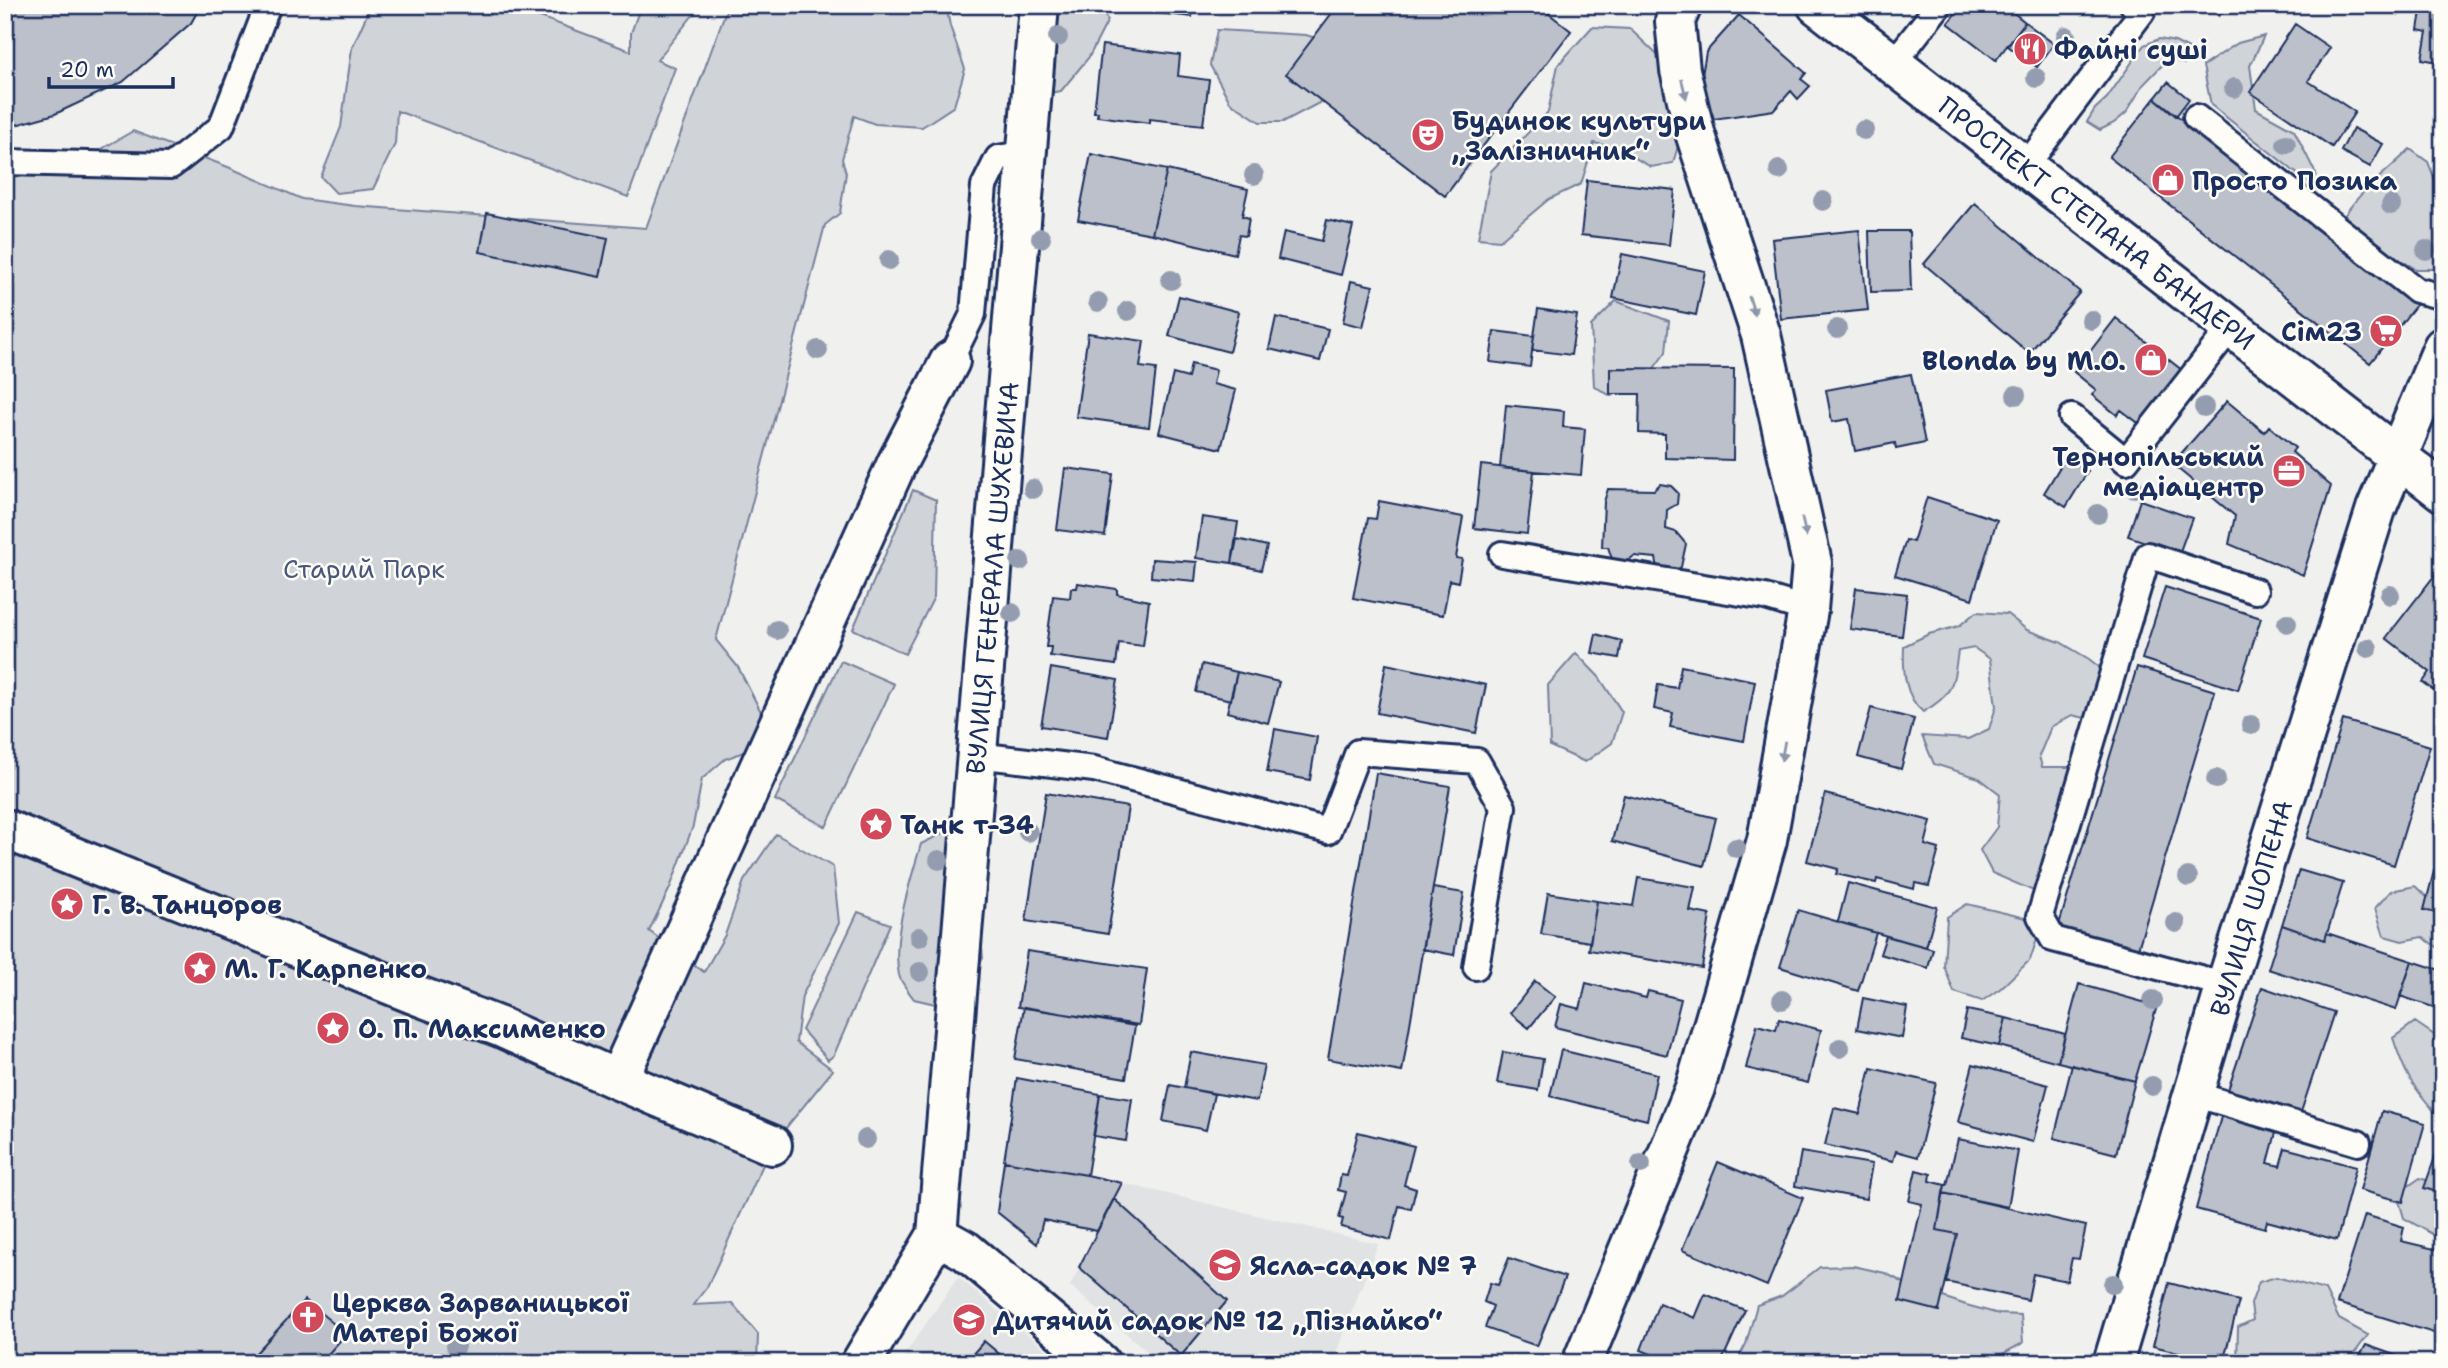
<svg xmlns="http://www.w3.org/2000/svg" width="2448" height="1368" viewBox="0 0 2448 1368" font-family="'Shantell Sans',sans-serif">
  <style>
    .built { fill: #e0e2e3 }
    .green { fill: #d0d3d8; stroke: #76819b; stroke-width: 2 }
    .building { fill: #bbc0ca; stroke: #1b2f5e; stroke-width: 2 }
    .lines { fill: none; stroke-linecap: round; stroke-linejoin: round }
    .service-casing { stroke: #1b2f5e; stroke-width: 30 }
    .pedestrian-casing { stroke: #1b2f5e; stroke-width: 44 }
    .minor-casing { stroke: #1b2f5e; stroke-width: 44 }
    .secondary-casing { stroke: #1b2f5e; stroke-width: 44 }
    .primary-casing { stroke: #1b2f5e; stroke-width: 44 }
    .service { stroke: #fdfcf7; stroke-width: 24 }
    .pedestrian { stroke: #fdfcf7; stroke-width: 38 }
    .minor { stroke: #fdfcf7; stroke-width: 38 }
    .secondary { stroke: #fdfcf7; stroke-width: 38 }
    .primary { stroke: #fdfcf7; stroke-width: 38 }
    .tree { fill: #949caf }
    .oneway { fill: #8c96aa }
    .labels { text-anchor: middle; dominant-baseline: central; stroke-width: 5; stroke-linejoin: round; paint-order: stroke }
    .poi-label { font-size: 26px; font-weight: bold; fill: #1b2f5e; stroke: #fdfcf7; text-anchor: start }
    .street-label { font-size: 26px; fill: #1b2f5e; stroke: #fdfcf7 }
    .park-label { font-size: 26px; fill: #48587c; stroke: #fdfcf7 }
  </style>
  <rect width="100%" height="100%" fill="#f0f0ee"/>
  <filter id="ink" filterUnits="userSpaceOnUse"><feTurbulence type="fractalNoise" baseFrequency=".0143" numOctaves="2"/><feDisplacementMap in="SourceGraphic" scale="14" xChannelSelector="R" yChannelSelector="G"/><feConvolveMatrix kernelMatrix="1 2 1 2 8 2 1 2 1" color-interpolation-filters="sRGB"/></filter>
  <g filter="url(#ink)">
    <path class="built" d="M1122 1183 1378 1244 1332 1363H1161L1070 1286Z
      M958 1277 1062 1363H899Z"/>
    <path class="green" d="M371 5H508L631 51V33L641 5H701L657 60 675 68 628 197 397 111 395 144 373 189 336 193 321 177 341 127 352 48Z
      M728 5H946L950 26 965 69 954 106 922 127 875 124 854 116 842 159 846 173 840 213 825 225 716 640 738 667 761 712 754 748 725 759 702 779 693 826 670 888 649 931 704 972 725 935 744 881 776 834 833 867 839 923 802 996 796 1042 833 1070 772 1145 707 1287 693 1305 732 1303 758 1334 757 1363H5V173L77 163 133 131 228 167 302 199 355 206 646 228Z
      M1031 5H1096L1108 20 1089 57 1061 91 1035 95Z
      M1592 27 1630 29 1669 66 1684 126 1673 163 1651 167 1617 148 1594 143 1581 184 1549 199 1500 240 1478 238 1491 171 1548 112 1558 65Z
      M1217 30 1306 35 1329 42 1341 60 1319 103 1283 122H1260L1230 102 1210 65Z
      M2264 36 2250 66 2256 109 2294 130 2317 176 2310 184 2211 105 2203 66 2238 43Z
      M2159 39 2175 42 2189 49 2184 64 2169 58 2143 85 2126 113 2114 123 2100 130 2087 122 2095 109 2107 98 2144 45Z
      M2410 149 2428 162 2443 200V269H2416L2385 251 2342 220C2357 192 2388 172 2410 149Z
      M1616 301 1669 321 1666 352 1649 375 1611 396 1594 386 1591 326Z
      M913 490 936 500 934 597 905 654 853 629Z
      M1976 612 2007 614 2027 630 2060 642 2089 659 2112 677 2094 720 2072 715 2051 727 2039 756 2042 767H2075L2038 893 1992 873 1980 850 1997 827 2000 794 1979 778 1934 764 1922 736 1968 739 1989 729 1996 707 1990 659 1974 648 1958 651C1953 685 1954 694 1923 712 1904 696 1903 670 1904 646L1929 634 1959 626Z
      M1576 653 1599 677 1622 712 1612 743 1585 762 1550 746 1548 685Z
      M841 661 894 684 826 827 775 800Z
      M954 828 976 892 983 958 957 1009 914 999C909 992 901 983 899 975 891 938 911 879 921 844Z
      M2415 886 2443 912V951L2422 937 2402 941 2384 936 2375 908 2391 891Z
      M1967 904 2030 919 2041 927 2030 960 2001 988 1982 1001 1954 992 1944 966 1947 917Z
      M858 912 890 924 834 1055 828 1060 802 1030Z
      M2415 1022 2443 1041V1107L2435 1112C2410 1083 2405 1074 2393 1038Z
      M2420 1178 2443 1186V1242L2441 1239 2404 1218 2397 1194Z
      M1853 1266 1885 1273 1908 1285 1966 1305 1999 1314 2021 1315 2023 1343 1986 1363H1736L1746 1344 1757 1305 1782 1296 1820 1267Z
      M2276 1277 2325 1290 2339 1319 2368 1335 2347 1363H2237L2238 1327 2253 1320 2251 1304 2259 1282Z"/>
    <path class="building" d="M14 5H201L191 23 123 82 55 114 5 128V9Z
      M1123 5H1193L1192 17 1123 9Z
      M1338 5H1538L1571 31 1445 196 1286 74Z
      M1962 5H2004L2025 22 1996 60 1948 23Z
      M2206 5H2228L2219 16Z
      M2422 5H2443V63L2422 59 2427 32 2418 30Z
      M1739 15 1806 73 1801 79 1810 86 1798 99 1791 91 1774 110 1714 119 1701 81 1706 52Z
      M2025 22 2054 44 2037 67 2008 46Z
      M2295 24 2330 48 2308 81 2355 112 2332 147 2250 92Z
      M1102 45 1180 55 1178 76 1209 80 1203 125 1150 119V123L1097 116 1098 112H1094Z
      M2168 82 2189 99 2176 116 2155 98Z
      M2155 98 2416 305 2370 363 2109 157Z
      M2353 128 2383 144 2370 167 2341 151Z
      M1091 154 1167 170 1152 234 1078 220Z
      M1167 170 1248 189 1242 216 1249 218 1246 236 1239 235 1235 254 1152 234Z
      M1587 180 1675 190 1669 245 1581 235Z
      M1975 203 2080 292 2029 353 1924 264Z
      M487 213 608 238 600 277 480 252Z
      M1327 220 1353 226 1341 275 1278 259 1284 232 1322 241Z
      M1859 230 1868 310 1781 319 1772 239Z
      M1869 231H1909L1911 291 1871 292Z
      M1622 254 1705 271 1696 315 1613 298Z
      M1351 281 1373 286 1363 327 1343 322Z
      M1179 296 1239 312 1229 352 1169 336Z
      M1538 309 1577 315 1571 355 1532 350Z
      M1276 317 1328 329 1320 361 1269 349Z
      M2116 318 2183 371 2141 425 2121 410 2117 415 2092 395 2096 390 2074 372Z
      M1494 331 1534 336 1530 367 1490 362Z
      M1088 333 1144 341 1140 367 1156 369 1149 427 1076 417Z
      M1191 364 1216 370 1213 384 1236 390 1221 449 1159 433 1173 374 1188 378Z
      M1610 368 1734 369 1733 460 1665 458V434L1639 433 1640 394H1610Z
      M1911 374 1925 443 1896 449 1895 443 1855 451 1849 419 1832 422 1826 390Z
      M2227 401 2264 432 2269 426 2295 448 2292 452 2331 486 2303 575 2229 544 2235 516 2172 464Z
      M1506 405 1564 411 1563 427 1585 429 1581 475 1500 468Z
      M2066 457 2088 471 2066 507 2044 493Z
      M1481 465 1534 471 1527 534 1474 528Z
      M1065 468 1113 474 1105 536 1057 530Z
      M1660 484 1671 486 1678 493 1677 504 1667 510 1666 529 1676 532 1686 544 1681 567 1670 574 1658 569 1656 558 1634 556 1625 563 1613 562 1608 547H1602L1604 502 1608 489 1654 490Z
      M1927 497 1997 520 1972 599 1895 575 1906 540 1913 542Z
      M2140 500 2192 518 2179 554 2128 536Z
      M1379 501 1463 517 1456 558 1462 559 1458 582 1450 580 1443 615 1353 598 1368 518 1376 519Z
      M1202 517 1238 522 1232 563 1196 558Z
      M1237 539 1267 546 1261 570 1232 563Z
      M1152 559 1197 562 1195 581 1151 577Z
      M2438 571 2443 575V697L2423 682 2430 672 2386 638Z
      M1078 583 1117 589V594L1149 601 1143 646 1119 643 1116 665 1050 656 1051 647H1046L1053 596 1070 598 1071 588H1077Z
      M2165 587 2261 618 2238 690 2142 659Z
      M1856 588 1907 594 1902 636 1850 629Z
      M1596 634 1622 641 1619 658 1592 653Z
      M1202 664 1237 672 1231 700 1196 692Z
      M1386 664 1486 685 1476 733 1377 713Z
      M1681 666 1755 681 1744 741 1670 727 1673 713 1654 709 1658 685 1677 688Z
      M2137 667 2215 691 2137 952 2058 928Z
      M1051 668 1118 680 1108 737 1041 726Z
      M1237 672 1279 682 1268 723 1227 712Z
      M1871 708 1914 719 1901 769 1858 757Z
      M2343 720 2430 746 2394 865 2307 838Z
      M1275 729 1317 737 1310 780 1267 772Z
      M1376 773 1450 786 1402 1072 1328 1059Z
      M1046 793 1128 807 1108 934 1026 921Z
      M1825 794 1931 821 1925 845 1939 849 1929 886 1915 883 1914 889 1877 879 1876 883 1836 874 1838 869 1807 861Z
      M1624 795 1716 818 1704 866 1612 841Z
      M2299 870 2343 883 2325 940 2282 925Z
      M2434 871 2443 873V915L2424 910Z
      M1638 878 1695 887 1690 911 1710 915 1702 968 1589 950 1597 901 1633 906Z
      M1848 883 1937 907 1926 947 1838 922Z
      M1433 888 1464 893 1454 955 1422 949Z
      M1548 893 1597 901 1590 942 1541 934Z
      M1798 910 1876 933 1858 991 1780 967Z
      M2282 925 2325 940 2327 933 2412 961 2396 1010 2268 969Z
      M1886 936 1933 949 1928 968 1880 954Z
      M1027 951 1147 969 1139 1025 1018 1007Z
      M2412 961 2443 971V999L2439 1009 2400 996Z
      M1535 981 1555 997 1529 1028 1510 1013Z
      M1586 983 1646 998 1648 991 1681 999 1667 1055 1555 1027 1561 1004 1580 1009Z
      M2079 984 2157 1006 2135 1081 2058 1062Z
      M2262 987 2334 1012 2300 1115 2228 1090Z
      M1863 998 1907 1007 1902 1038 1857 1029Z
      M1024 1007 1135 1026 1126 1078 1015 1059Z
      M1967 1010 2006 1018 1999 1046 1961 1038Z
      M2006 1018 2065 1034 2058 1062 1999 1046Z
      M1779 1019 1821 1030 1808 1083 1746 1068 1757 1025 1776 1030Z
      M1561 1050 1657 1074 1647 1120 1550 1096Z
      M1191 1052 1264 1065 1257 1101 1184 1088Z
      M1503 1052 1543 1059 1538 1090 1497 1083Z
      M1973 1064 2048 1085 2033 1142 1958 1122Z
      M2072 1065 2135 1081 2116 1154 2054 1138Z
      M1871 1068 1936 1083 1918 1157 1896 1151 1893 1161 1825 1145 1834 1108 1860 1114Z
      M1017 1078 1100 1094 1087 1175 1004 1161Z
      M1170 1085 1214 1094 1206 1130 1163 1121Z
      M1100 1094 1132 1099 1126 1141 1094 1136Z
      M2382 1111 2425 1123 2403 1202 2360 1190Z
      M2222 1113 2277 1129 2268 1163 2280 1166 2285 1148 2356 1167 2337 1240 2267 1221 2265 1228 2196 1209Z
      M1358 1132 1414 1146 1404 1185 1416 1189 1411 1209 1399 1206 1391 1240 1341 1227 1343 1219 1339 1218 1346 1192 1338 1190 1341 1175 1347 1176Z
      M2443 1135V1194L2424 1188Z
      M1958 1139 2018 1151 2008 1207 1943 1193 1945 1185H1947Z
      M1801 1152 1872 1164 1866 1199 1795 1186Z
      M1004 1161 1087 1175 1122 1183 1097 1231 1043 1220 1037 1244 997 1212Z
      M1718 1162 1803 1198 1767 1286 1682 1250Z
      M1916 1170 1931 1174 1930 1181 1945 1185 1937 1230 1957 1234 1939 1311 1900 1301 1922 1204 1909 1201Z
      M1943 1193 2086 1226 2079 1259 2072 1258 2067 1281 2033 1274 2028 1300 1946 1282 1957 1234 1937 1230Z
      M1114 1199 1227 1301 1181 1356 1079 1267Z
      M2365 1215 2404 1227 2401 1241 2443 1251V1336L2337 1303Z
      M1509 1258 1565 1277 1537 1346 1485 1328 1493 1306 1484 1302 1490 1283 1498 1285Z
      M2169 1283 2239 1301 2223 1363 2153 1346Z
      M1705 1294 1745 1310 1721 1363H1673L1641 1350 1659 1303 1695 1318Z
      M305 1300 346 1334 320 1363H263L254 1355Z
      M984 1341 1010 1363H965Z
      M2366 1345 2417 1363H2356Z
      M1428 1353 1459 1363H1425Z"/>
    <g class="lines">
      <defs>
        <path id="service" d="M1893 64 1939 5
          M2196 117 2416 290 2443 297
          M5 162 171 166 221 127 268 5
          M2025 167 2142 12 2133 5
          M950 361 973 314 984 186 998 158 1027 153
          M2072 417 2126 461 2231 327
          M1502 554 1765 597 1808 610
          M977 755 1094 769 1328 831 1358 752 1477 761 1503 807 1476 967
          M2226 985 2053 939 2040 916 2148 555 2255 591
          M2194 1094 2358 1143"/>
        <path id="pedestrian" d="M5 829 411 993 500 1027 618 1080 772 1145
          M618 1080 897 463 950 361"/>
        <path id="minor" d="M937 1235 966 1251 1100 1363
          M861 1363 937 1235 1039 5
          M1582 1363 1695 1088 1767 840 1808 610 1812 563 1761 335 1695 133 1680 70 1675 21 1682 5"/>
        <path id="secondary" d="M2113 1363 2226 985 2376 509 2443 347"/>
        <path id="primary" d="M1817 5 2443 492"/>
      </defs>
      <use href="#service" class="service-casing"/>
      <use href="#pedestrian" class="pedestrian-casing"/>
      <use href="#minor" class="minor-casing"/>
      <use href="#secondary" class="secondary-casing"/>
      <use href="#primary" class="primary-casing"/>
      <use href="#service" class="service"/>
      <use href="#pedestrian" class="pedestrian"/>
      <use href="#minor" class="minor"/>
      <use href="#secondary" class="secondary"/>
      <use href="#primary" class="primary"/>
    </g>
    <g class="tree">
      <circle cx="2066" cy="36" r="10"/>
      <circle cx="1058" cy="37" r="10"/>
      <circle cx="2036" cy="78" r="10"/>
      <circle cx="2234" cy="88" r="10"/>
      <circle cx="1864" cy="130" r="10"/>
      <circle cx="2286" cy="144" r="10"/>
      <circle cx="1779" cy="170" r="10"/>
      <circle cx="1254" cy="175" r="10"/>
      <circle cx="1823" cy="201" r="10"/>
      <circle cx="2391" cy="205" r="10"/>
      <circle cx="1041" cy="238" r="10"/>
      <circle cx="2426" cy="250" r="10"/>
      <circle cx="889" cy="260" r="10"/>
      <circle cx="1171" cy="280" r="10"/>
      <circle cx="1098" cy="302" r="10"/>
      <circle cx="1128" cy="311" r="10"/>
      <circle cx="2091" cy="320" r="10"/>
      <circle cx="1837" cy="329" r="10"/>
      <circle cx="818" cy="350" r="10"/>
      <circle cx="2016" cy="395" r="10"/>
      <circle cx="2204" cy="407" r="10"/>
      <circle cx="2134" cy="488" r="10"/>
      <circle cx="1033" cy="489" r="10"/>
      <circle cx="2098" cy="514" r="10"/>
      <circle cx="1020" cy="561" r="10"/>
      <circle cx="2390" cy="595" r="10"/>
      <circle cx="1012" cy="613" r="10"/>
      <circle cx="2287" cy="623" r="10"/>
      <circle cx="777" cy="630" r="10"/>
      <circle cx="2368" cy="648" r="10"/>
      <circle cx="2251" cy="725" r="10"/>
      <circle cx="2216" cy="779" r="10"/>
      <circle cx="1028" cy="832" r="10"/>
      <circle cx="1736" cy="848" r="10"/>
      <circle cx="939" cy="860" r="10"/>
      <circle cx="2188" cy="877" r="10"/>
      <circle cx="2176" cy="923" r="10"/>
      <circle cx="919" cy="937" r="10"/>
      <circle cx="920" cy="972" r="10"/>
      <circle cx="1782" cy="1000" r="10"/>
      <circle cx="2153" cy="1000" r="10"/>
      <circle cx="1840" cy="1048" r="10"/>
      <circle cx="2152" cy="1086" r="10"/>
      <circle cx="866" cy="1139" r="10"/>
      <circle cx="1641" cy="1164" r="10"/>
      <circle cx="2113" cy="1284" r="10"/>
      <circle cx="455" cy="1346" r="10"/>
    </g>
    <defs><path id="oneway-solid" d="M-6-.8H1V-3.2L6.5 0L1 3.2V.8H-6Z" transform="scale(1.75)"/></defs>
    <g class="oneway">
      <use href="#oneway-solid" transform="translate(1684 89) rotate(76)"/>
      <use href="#oneway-solid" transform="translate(1752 306) rotate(72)"/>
      <use href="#oneway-solid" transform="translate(1804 527) rotate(77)"/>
      <use href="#oneway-solid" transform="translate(1783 751) rotate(100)"/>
    </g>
  </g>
  <defs>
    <symbol id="restaurant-disc" viewBox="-11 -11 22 22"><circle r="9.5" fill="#d1495b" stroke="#fdfcf7"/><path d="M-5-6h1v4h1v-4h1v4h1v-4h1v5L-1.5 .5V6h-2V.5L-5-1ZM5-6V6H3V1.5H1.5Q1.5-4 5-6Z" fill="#fff"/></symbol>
    <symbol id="theatre-disc" viewBox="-11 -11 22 22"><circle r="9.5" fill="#d1495b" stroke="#fdfcf7"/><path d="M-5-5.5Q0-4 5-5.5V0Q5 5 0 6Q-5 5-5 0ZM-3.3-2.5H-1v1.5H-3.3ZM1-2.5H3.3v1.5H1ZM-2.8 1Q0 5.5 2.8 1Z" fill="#fff"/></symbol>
    <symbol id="shop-disc" viewBox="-11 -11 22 22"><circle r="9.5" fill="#d1495b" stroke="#fdfcf7"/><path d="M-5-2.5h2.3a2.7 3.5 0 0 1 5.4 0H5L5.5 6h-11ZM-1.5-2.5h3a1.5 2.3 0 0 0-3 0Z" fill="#fff"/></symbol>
    <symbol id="supermarket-disc" viewBox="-11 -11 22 22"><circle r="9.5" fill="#d1495b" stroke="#fdfcf7"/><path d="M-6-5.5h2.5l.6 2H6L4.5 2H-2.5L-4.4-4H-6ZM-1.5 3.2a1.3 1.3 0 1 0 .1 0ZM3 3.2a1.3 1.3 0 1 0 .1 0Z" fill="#fff"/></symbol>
    <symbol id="office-disc" viewBox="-11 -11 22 22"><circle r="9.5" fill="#d1495b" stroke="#fdfcf7"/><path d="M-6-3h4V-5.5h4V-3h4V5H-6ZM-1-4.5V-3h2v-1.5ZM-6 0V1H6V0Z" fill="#fff"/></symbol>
    <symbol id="sight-disc" viewBox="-11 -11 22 22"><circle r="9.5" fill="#d1495b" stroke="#fdfcf7"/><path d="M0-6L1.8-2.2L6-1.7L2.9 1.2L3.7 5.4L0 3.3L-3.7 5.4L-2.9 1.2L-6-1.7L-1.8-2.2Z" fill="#fff"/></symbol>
    <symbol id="school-disc" viewBox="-11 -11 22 22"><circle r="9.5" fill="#d1495b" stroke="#fdfcf7"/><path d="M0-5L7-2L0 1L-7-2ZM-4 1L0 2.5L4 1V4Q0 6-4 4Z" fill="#fff"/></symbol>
    <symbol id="church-disc" viewBox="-11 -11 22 22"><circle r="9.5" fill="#d1495b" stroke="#fdfcf7"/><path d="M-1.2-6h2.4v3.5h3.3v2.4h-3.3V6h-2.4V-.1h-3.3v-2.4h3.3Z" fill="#fff"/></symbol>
  </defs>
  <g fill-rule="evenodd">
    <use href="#restaurant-disc" x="2011" y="30" width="38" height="38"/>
    <use href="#theatre-disc" x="1409" y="116" width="38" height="38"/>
    <use href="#shop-disc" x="2149" y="161" width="38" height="38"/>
    <use href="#supermarket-disc" x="2367" y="312" width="38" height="38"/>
    <use href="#shop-disc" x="2132" y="341" width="38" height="38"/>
    <use href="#office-disc" x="2270" y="452" width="38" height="38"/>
    <use href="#sight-disc" x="857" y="805" width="38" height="38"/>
    <use href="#sight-disc" x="48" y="885" width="38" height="38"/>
    <use href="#sight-disc" x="181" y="949" width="38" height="38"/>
    <use href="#sight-disc" x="314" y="1009" width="38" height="38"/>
    <use href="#school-disc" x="1206" y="1246" width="38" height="38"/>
    <use href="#church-disc" x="289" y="1298" width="38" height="38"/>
    <use href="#school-disc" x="950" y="1301" width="38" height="38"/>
  </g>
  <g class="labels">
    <g class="poi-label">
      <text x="2054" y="49">Файні суші</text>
      <text x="1452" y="120">Будинок культури<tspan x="1452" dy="30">„Залізничник“</tspan></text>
      <text x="2192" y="180">Просто Позика</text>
      <text x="2362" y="331" text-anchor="end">Сім23</text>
      <text x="2126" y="360" text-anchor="end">Blonda by M.O.</text>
      <text x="2264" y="456" text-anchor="end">Тернопільський<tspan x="2264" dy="30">медіацентр</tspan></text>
      <text x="900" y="824">Танк т-34</text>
      <text x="92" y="904">Г. В. Танцоров</text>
      <text x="224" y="968">М. Г. Карпенко</text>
      <text x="358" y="1028">О. П. Максименко</text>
      <text x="1250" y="1265">Ясла-садок № 7</text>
      <text x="332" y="1302">Церква Зарваницької<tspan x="332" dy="30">Матері Божої</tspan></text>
      <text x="993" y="1320">Дитячий садок № 12 „Пізнайко“</text>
    </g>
    <g class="street-label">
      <text transform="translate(2097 223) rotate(38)">ПРОСПЕКТ СТЕПАНА БАНДЕРИ</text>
      <text transform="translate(992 578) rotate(-85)">ВУЛИЦЯ ГЕНЕРАЛА ШУХЕВИЧА</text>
      <text transform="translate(2251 908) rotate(-73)">ВУЛИЦЯ ШОПЕНА</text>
    </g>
    <g class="park-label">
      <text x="364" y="568">Старий Парк</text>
    </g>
  </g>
  <rect width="2448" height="1368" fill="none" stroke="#fdfcf7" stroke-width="28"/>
  <rect x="14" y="14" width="2420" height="1340" fill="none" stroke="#1b2f5e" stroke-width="2.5" filter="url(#ink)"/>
  <path d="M49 77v10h124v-10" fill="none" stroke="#1b2f5e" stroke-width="3.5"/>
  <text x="60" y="77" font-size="21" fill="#1b2f5e" stroke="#fdfcf7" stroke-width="5" paint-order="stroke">20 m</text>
</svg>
